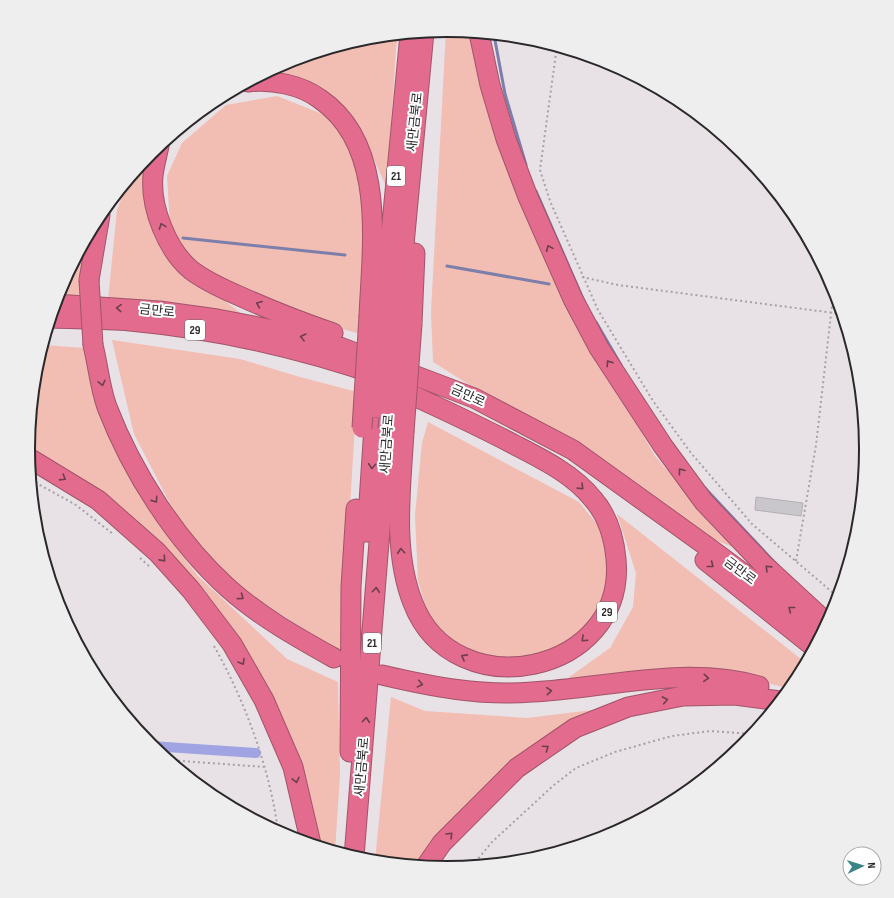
<svg xmlns="http://www.w3.org/2000/svg" width="894" height="898" viewBox="0 0 894 898" font-family="'Sofia Sans Condensed','Noto Sans KR',sans-serif">
  <style>
    .green { fill: #f2bdb3 }
    .lines { fill: none; stroke-linecap: round; stroke-linejoin: round }
    .stream { stroke: #7d7fab; stroke-width: 3 }
    .canal { stroke: #a1a4e2; stroke-width: 10 }
    .building { fill: #c9c6cc; stroke: #b2afb5 }
    .highway-casing { stroke: #a2546b; stroke-width: 21 }
    .path { stroke: #a6a1a5; stroke-width: 2; stroke-dasharray: 2 3; stroke-linecap: butt }
    .highway { stroke: #e36b8e; stroke-width: 19 }
    .highway-bridge-casing { stroke: #a2546b; stroke-width: 21; stroke-linecap: butt }
    .highway-bridge { stroke: #e36b8e; stroke-width: 19 }
    .oneway { stroke: #6b3f4d }
    .labels { text-anchor: middle; dominant-baseline: central; stroke-width: 4; stroke-linejoin: round; paint-order: stroke }
    .shield { fill: #fff; stroke: #6a686a; stroke-width: 1 }
    .shield-label { font-size: 12px; font-weight: bold; fill: #2a282a }
    .street-label { font-size: 13px; fill: #2a282a; stroke: #fff }
    .rim { fill: none; stroke: #2a282a; stroke-width: 2 }
  </style>
  <rect width="100%" height="100%" fill="#e8e1e6"/>
  <path class="green" d="M446 30 474 33 554 280 655 456 735 548 715 540 433 362 431 312Z
    M398 35 396 49 387 188 358 125 313 83 266 73C306 52 353 39 398 35Z
    M277 96 330 117 360 168 366 246 360 334 329 325 240 290 191 259 170 226 167 176 182 143 226 105Z
    M151 153 150 211 164 254 247 318 108 300 117 210 128 181Z
    M89 235 84 298 57 300 60 288Z
    M112 340 240 359 300 377 357 392 341 654 229 580 178 519 134 434Z
    M43 345 85 348 102 411 176 548 198 576 287 659 338 682 340 775 335 851 319 846 285 727 207 601 28 450 36 367Z
    M428 422 579 502 604 533 609 572 600 609 569 642 527 659H488L459 646 429 618 418 581 415 515 422 443Z
    M617 514 806 663 790 689 716 669 630 672 558 685 610 648 633 607 636 573Z
    M391 697 425 711 527 718 609 708 562 726 543 739 430 866 375 861Z"/>
  <g class="lines">
    <path class="stream" d="M494 35 505 94 526 165
      M536 191 584 301
      M183 238 345 255
      M447 266 549 284
      M596 322 621 365
      M705 488 778 566"/>
    <path class="canal" d="M151 746 256 753"/>
  </g>
  <path class="building" d="M756 497 803 503 801 516 755 510Z"/>
  <g class="lines">
    <defs>
      <path id="highway" d="M479 33 490 85 506 139 528 197 573 299 599 348 663 446 704 502 763 564 827 623
        M248 82C272 79 301 85 320 99 387 145 372 245 369 316
        M159 146C157 156 154 166 153 176 150 207 167 250 191 270 204 280 221 288 237 295 268 309 301 322 333 333
        M89 280 100 215
        M55 304 159 311 217 319 274 330 332 344 474 398 573 450 705 545 774 596 821 634
        M51 318C77 319 104 319 130 321 216 329 300 348 381 376
        M383 318 410 34
        M397 319 424 32
        M412 324 415 253
        M93 345C98 365 100 388 107 407 132 472 176 541 228 588 259 616 298 638 334 658
        M394 387C434 405 475 424 515 445 542 459 573 474 593 499 607 515 614 537 616 559 627 674 454 710 413 603 392 550 401 488 404 432
        M29 458 98 500 157 552 191 590 232 644 264 700 293 767 311 844
        M367 532 374 427
        M705 560 814 647
        M382 675C433 687 480 696 532 692 607 688 685 665 759 686
        M350 752 351 587 356 509
        M354 857 388 429
        M426 866 442 843 517 768 575 728 628 707 683 696 735 695 780 701"/>
    </defs>
    <use href="#highway" class="highway-casing"/>
    <path class="path" d="M557 46 540 170 550 201 598 310 653 401 691 453 752 524 838 597
      M582 277 618 285 842 314
      M31 480 76 505 113 534
      M140 558 150 567
      M796 561 816 445 834 288
      M214 646C245 701 270 769 278 831
      M168 760 265 767
      M176 766 177 760
      M472 866 492 842 554 785 576 768 615 752 672 736 710 731 752 734"/>
    <use href="#highway" class="highway"/>
    <defs>
      <path id="highway-bridge" d="M89 280 93 345
        M376 408 383 318
        M362 428 369 316
        M388 429 397 319
        M404 432 412 324"/>
    </defs>
    <use href="#highway-bridge" class="highway-bridge-casing"/>
    <use href="#highway-bridge" class="highway-bridge"/>
  </g>
  <defs><path id="oneway-chevron" d="M-2-3.5L2.5 0L-2 3.5" fill="none" stroke-width="1.6" stroke-linecap="round" stroke-linejoin="round"/></defs>
  <g class="oneway">
    <use href="#oneway-chevron" transform="translate(162 226) rotate(-110)"/>
    <use href="#oneway-chevron" transform="translate(549 248) rotate(-114)"/>
    <use href="#oneway-chevron" transform="translate(259 304) rotate(-158)"/>
    <use href="#oneway-chevron" transform="translate(119 308) rotate(-177)"/>
    <use href="#oneway-chevron" transform="translate(303 337) rotate(-166)"/>
    <use href="#oneway-chevron" transform="translate(609 363) rotate(-123)"/>
    <use href="#oneway-chevron" transform="translate(102 383) rotate(77)"/>
    <use href="#oneway-chevron" transform="translate(372 466) rotate(94)"/>
    <use href="#oneway-chevron" transform="translate(681 471) rotate(-127)"/>
    <use href="#oneway-chevron" transform="translate(63 478) rotate(32)"/>
    <use href="#oneway-chevron" transform="translate(581 487) rotate(44)"/>
    <use href="#oneway-chevron" transform="translate(155 500) rotate(55)"/>
    <use href="#oneway-chevron" transform="translate(401 551) rotate(-95)"/>
    <use href="#oneway-chevron" transform="translate(163 559) rotate(48)"/>
    <use href="#oneway-chevron" transform="translate(711 565) rotate(38)"/>
    <use href="#oneway-chevron" transform="translate(768 568) rotate(-136)"/>
    <use href="#oneway-chevron" transform="translate(376 590) rotate(-85)"/>
    <use href="#oneway-chevron" transform="translate(241 597) rotate(36)"/>
    <use href="#oneway-chevron" transform="translate(791 609) rotate(-141)"/>
    <use href="#oneway-chevron" transform="translate(584 639) rotate(137)"/>
    <use href="#oneway-chevron" transform="translate(464 657) rotate(-152)"/>
    <use href="#oneway-chevron" transform="translate(242 662) rotate(60)"/>
    <use href="#oneway-chevron" transform="translate(706 678) rotate(4)"/>
    <use href="#oneway-chevron" transform="translate(420 684) rotate(12)"/>
    <use href="#oneway-chevron" transform="translate(549 691) rotate(-5)"/>
    <use href="#oneway-chevron" transform="translate(665 700) rotate(-11)"/>
    <use href="#oneway-chevron" transform="translate(366 720) rotate(-85)"/>
    <use href="#oneway-chevron" transform="translate(546 748) rotate(-35)"/>
    <use href="#oneway-chevron" transform="translate(296 780) rotate(77)"/>
    <use href="#oneway-chevron" transform="translate(450 835) rotate(-45)"/>
  </g>
  <g class="labels">
    <g class="shield">
      <rect x="387" y="166" width="18" height="20" rx="3"/>
      <rect x="185" y="320" width="20" height="20" rx="3"/>
      <rect x="597" y="602" width="20" height="20" rx="3"/>
      <rect x="363" y="633" width="18" height="20" rx="3"/>
    </g>
    <g class="shield-label">
      <text x="396" y="176">21</text>
      <text x="195" y="330">29</text>
      <text x="607" y="612">29</text>
      <text x="372" y="643">21</text>
    </g>
    <g class="street-label">
      <text transform="translate(415 122) rotate(-84)">새만금북로</text>
      <text transform="translate(157 311) rotate(6)">금만로</text>
      <text transform="translate(468 396) rotate(24)">금만로</text>
      <text transform="translate(387 444) rotate(-86)">새만금북로</text>
      <text transform="translate(740 571) rotate(37)">금만로</text>
      <text transform="translate(362 767) rotate(-85)">새만금북로</text>
    </g>
  </g>
  <path d="M0 0H894V898H0ZM35 449a412 412 0 1 1 824 0a412 412 0 1 1-824 0Z" fill="#eee" fill-rule="evenodd"/>
  <path class="rim" d="M35 449a412 412 0 1 1 824 0a412 412 0 1 1-824 0Z"/>
  <g transform="translate(862 866) rotate(86)"><circle r="19" fill="#ffffff" stroke="#aaa9aa"/>
  <path d="M0-3L7 15L0 10L-7 15Z" fill="#3a8387"/>
  <text y="-6" font-size="11" font-weight="bold" text-anchor="middle" fill="#2a282a">N</text>
  </g>
</svg>
